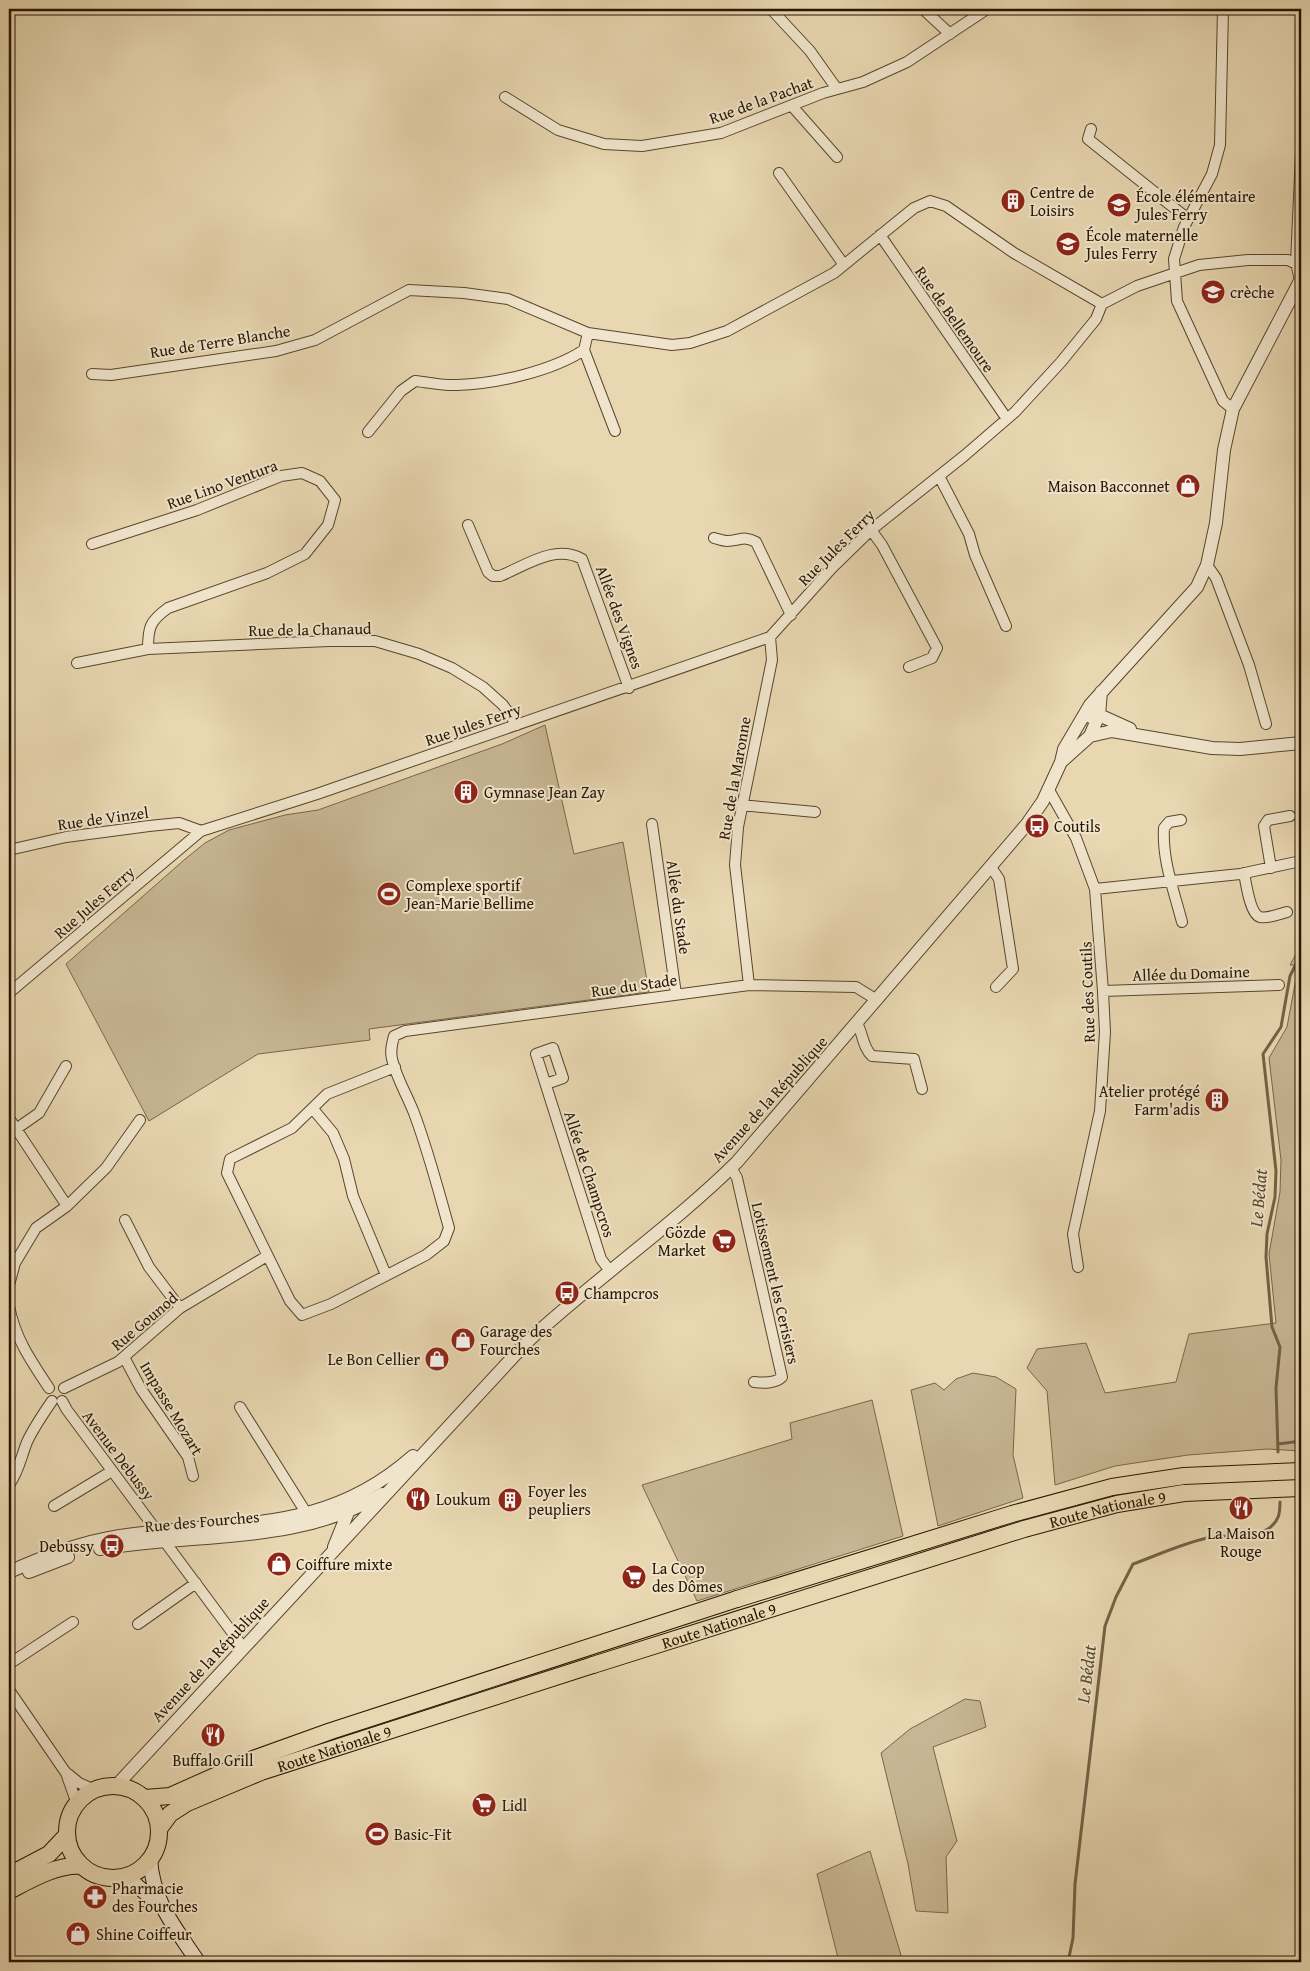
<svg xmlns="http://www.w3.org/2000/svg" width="1310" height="1971" viewBox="0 0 1310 1971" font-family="'Gentium Book Plus',serif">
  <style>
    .green { fill: #c7b693; stroke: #78664a }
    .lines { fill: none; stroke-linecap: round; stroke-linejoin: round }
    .stream { stroke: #746247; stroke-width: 3 }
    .minor-casing { stroke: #58462d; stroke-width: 12 }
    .tertiary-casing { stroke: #58462d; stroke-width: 14 }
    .secondary-casing { stroke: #281501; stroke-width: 16 }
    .primary-casing { stroke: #281501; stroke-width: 18 }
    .trunk-casing { stroke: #281501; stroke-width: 18 }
    .minor { stroke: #f0e5cc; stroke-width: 10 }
    .tertiary { stroke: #f0e5cc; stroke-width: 12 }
    .secondary { stroke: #f0e5cc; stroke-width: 14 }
    .primary { stroke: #e8d7b1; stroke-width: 16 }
    .trunk { stroke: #e8d7b1; stroke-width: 16 }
    .labels { text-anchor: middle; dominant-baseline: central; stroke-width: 4; stroke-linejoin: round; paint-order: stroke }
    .street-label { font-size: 16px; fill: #281501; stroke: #f0e5cc }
    .poi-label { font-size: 16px; fill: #281501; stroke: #f0e5cc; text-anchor: start }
    .water-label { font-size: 18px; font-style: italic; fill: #5b482f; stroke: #f0e5cc }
  </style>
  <rect width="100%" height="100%" fill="#e8d7b1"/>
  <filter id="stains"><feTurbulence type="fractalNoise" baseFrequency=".004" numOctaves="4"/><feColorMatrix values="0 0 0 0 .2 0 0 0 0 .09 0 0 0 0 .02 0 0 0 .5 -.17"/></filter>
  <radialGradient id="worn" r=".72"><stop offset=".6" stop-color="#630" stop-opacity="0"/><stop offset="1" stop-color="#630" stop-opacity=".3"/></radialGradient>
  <path class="green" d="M545 725 574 854 623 842 649 992 369 1029 370 1040 258 1054 149 1121 66 964 184 860 205 843 229 830 285 815 318 810 502 744Z
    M1301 945V1451L1267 1449 1188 1455 1115 1466 1055 1485 1047 1391 1027 1368 1037 1349 1086 1343 1105 1393 1176 1382 1189 1334 1276 1323 1269 1254 1280 1192 1281 1160 1269 1058 1287 1027 1297 973 1301 965H1290Z
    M973 1373 996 1377 1016 1389 1013 1455 1023 1498 938 1526 911 1390 935 1383 944 1390 956 1379Z
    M872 1400 903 1536 697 1601 642 1485 792 1439 790 1423Z
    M965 1699 980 1701 986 1727 933 1747 957 1841 946 1857 948 1913 916 1911 908 1864 881 1753 910 1729Z
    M870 1851 903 1962H839L817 1874Z"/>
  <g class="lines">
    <path class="stream" d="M1278 1444 1301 1441
      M1278 1452 1276 1388 1280 1347 1272 1327 1266 1257 1267 1234 1275 1197 1276 1171 1263 1054 1281 1027 1290 976 1301 954
      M1068 1962 1073 1938 1075 1884 1105 1626 1116 1597 1133 1564C1158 1555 1181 1544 1207 1538 1223 1535 1255 1537 1268 1529 1279 1521 1280 1514 1280 1502"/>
    <defs>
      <path id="minor" d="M771 9 810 51 837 89
        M923 9 950 34
        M1223 9 1220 145 1212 174 1184 227 1174 259 1177 301 1223 401 1233 409
        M505 97 558 130 604 144 642 146 721 133 823 93 863 82 907 62 987 9
        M792 106 837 157
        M1091 129 1088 139 1188 219
        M779 173 844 265
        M880 235 1007 419
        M1300 280 1296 263 1301 153
        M584 350 615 431
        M92 374 111 375 276 351 315 340 409 290 464 293 508 299 588 333 672 345 690 343 727 331 834 273 914 208 930 201 946 206 1014 253 1102 304
        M368 432 401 391 415 381C428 382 443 386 457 385 496 384 552 371 584 350L588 333
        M939 476 969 534 975 555 1006 626
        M468 525 488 572 493 576H500C527 565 555 544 582 559L629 688
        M871 530 882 545 937 648 932 658 909 667
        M714 538C718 539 723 541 727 541 739 541 744 535 756 542L791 615
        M92 544 197 510 281 476 302 473 320 481 335 500 328 525 305 554 267 573 168 608C150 621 148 627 148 649
        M1207 565 1216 578 1249 665 1266 724
        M77 663 148 649 329 641H375L419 654 452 668 483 687 503 705 517 725
        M1049 790 1076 838 1095 889 1103 991 1105 1032 1100 1111 1073 1234 1078 1267
        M741 805 815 812
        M1181 820 1169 822 1164 828C1162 860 1174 891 1182 922
        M652 824 676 994
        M9 850 66 837 149 826 179 823 201 831
        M991 867 999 879 1013 969 996 987
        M1271 868 1264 826 1268 820 1290 816
        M1244 873C1246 883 1250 914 1260 917 1267 919 1280 914 1287 912
        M1095 889 1240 874 1301 861
        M749 985 735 865 738 827 772 660 770 637
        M1103 991 1279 985
        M9 993 201 831 317 794 770 637 832 568 871 530 964 456 1015 412 1061 362 1096 319 1102 304 1137 286 1199 265 1248 260H1288L1301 266
        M857 1023C863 1034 863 1048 872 1056L914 1059 922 1089
        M395 1067 327 1094 292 1128 230 1159 227 1173 290 1301 302 1315 331 1304 426 1255 444 1241 449 1228C438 1189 428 1150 414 1113 407 1095 396 1077 392 1059 390 1050 392 1044 394 1036L405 1031 749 985 856 987 877 1000
        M546 1084 563 1078 553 1048 536 1054 601 1259 610 1271
        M313 1109 333 1133 344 1159 353 1196 386 1275
        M9 1118 67 1206
        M10 1128 16 1129 39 1113 66 1066
        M731 1167 737 1178 782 1377C775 1384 763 1383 754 1382
        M125 1220 149 1267 180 1308
        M9 1301V1285L15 1263 36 1228 67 1206 106 1168 140 1120
        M9 1306C15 1338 31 1361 49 1388
        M124 1357 141 1389 188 1457 193 1476
        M64 1388 118 1362 180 1308 267 1256
        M62 1401 67 1410 243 1647
        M240 1407 310 1519
        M9 1485C19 1471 21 1457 27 1442 34 1427 43 1414 52 1401
        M54 1506 112 1471
        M138 1624 196 1583
        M9 1664 73 1622
        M9 1690 66 1773 77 1804
        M68 1774 79 1783 95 1790"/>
      <path id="tertiary" d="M1091 717 1099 715 1130 729
        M1090 736 1112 731 1212 748 1240 749 1301 743
        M1061 762 1090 736 1099 715 1101 692
        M334 1547 351 1505
        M100 1549C194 1532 297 1546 382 1494
        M9 1572C45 1556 81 1542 120 1536 230 1519 322 1537 413 1456
        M29 1572 68 1557
        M116 1786 527 1342C595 1279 671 1227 737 1162L1027 824 1043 801 1061 762 1064 749 1090 705 1197 587 1207 565 1216 523 1224 450 1233 409 1301 279"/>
      <path id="secondary" d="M150 1859C153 1903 175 1927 198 1962
        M119 1877 135 1884 157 1903"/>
      <g id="primary">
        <circle cx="113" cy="1832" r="46"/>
        <path d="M145 1798 170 1796 253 1759 331 1731 737 1599"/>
        <path id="s1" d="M159 1829 170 1814 187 1803 261 1772 593 1665"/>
        <path d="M9 1875 49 1854 67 1835"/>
        <path d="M9 1891C30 1880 57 1864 82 1866"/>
      </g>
      <g id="trunk">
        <path d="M737 1599 1012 1514 1112 1487 1184 1476 1301 1471"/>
        <path id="s2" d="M593 1665 1024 1529 1117 1504 1184 1493 1301 1488"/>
      </g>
    </defs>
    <use href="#minor" class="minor-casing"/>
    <use href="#tertiary" class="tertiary-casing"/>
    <use href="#secondary" class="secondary-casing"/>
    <use href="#primary" class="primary-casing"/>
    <use href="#trunk" class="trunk-casing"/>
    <use href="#minor" class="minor"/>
    <use href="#tertiary" class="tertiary"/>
    <use href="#secondary" class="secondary"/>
    <use href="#primary" class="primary"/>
    <use href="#trunk" class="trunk"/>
  </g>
  <defs>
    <symbol id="building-disc" viewBox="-11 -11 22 22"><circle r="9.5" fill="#8f2418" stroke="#f0e5cc"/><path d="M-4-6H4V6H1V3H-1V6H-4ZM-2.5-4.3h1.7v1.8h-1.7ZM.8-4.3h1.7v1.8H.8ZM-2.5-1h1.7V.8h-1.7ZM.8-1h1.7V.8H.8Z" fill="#fff"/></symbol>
    <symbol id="school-disc" viewBox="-11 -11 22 22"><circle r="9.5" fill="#8f2418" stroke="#f0e5cc"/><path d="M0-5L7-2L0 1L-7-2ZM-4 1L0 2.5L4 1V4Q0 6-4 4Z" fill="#fff"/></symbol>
    <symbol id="shop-disc" viewBox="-11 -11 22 22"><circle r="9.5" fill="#8f2418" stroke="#f0e5cc"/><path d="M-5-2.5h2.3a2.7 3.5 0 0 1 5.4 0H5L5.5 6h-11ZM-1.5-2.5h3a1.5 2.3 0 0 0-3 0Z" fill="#fff"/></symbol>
    <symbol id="bus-disc" viewBox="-11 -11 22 22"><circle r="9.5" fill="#8f2418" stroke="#f0e5cc"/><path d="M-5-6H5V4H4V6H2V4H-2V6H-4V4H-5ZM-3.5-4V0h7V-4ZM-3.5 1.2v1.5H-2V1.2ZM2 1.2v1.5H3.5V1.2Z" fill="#fff"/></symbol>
    <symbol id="stadium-disc" viewBox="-11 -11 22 22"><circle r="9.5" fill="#8f2418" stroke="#f0e5cc"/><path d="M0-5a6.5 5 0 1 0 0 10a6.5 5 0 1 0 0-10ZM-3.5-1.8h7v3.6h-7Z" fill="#fff"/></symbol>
    <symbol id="supermarket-disc" viewBox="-11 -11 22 22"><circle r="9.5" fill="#8f2418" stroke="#f0e5cc"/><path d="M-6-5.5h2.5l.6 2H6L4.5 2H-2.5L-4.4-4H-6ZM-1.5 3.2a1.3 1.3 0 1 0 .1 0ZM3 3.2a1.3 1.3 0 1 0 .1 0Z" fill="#fff"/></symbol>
    <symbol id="restaurant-disc" viewBox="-11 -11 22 22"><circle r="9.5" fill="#8f2418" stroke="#f0e5cc"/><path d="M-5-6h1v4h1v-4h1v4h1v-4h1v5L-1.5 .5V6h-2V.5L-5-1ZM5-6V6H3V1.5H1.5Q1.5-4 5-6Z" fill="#fff"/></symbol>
    <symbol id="pharmacy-disc" viewBox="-11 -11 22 22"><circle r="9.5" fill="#8f2418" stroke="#f0e5cc"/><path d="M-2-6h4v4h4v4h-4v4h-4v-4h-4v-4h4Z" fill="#fff"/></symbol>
  </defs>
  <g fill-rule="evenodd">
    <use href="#building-disc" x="999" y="187" width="28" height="28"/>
    <use href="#school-disc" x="1105" y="191" width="28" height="28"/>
    <use href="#school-disc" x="1054" y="230" width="28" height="28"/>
    <use href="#school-disc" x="1199" y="278" width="28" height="28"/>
    <use href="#shop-disc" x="1174" y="472" width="28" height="28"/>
    <use href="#building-disc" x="452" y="778" width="28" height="28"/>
    <use href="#bus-disc" x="1023" y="812" width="28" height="28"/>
    <use href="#stadium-disc" x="375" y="880" width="28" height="28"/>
    <use href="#building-disc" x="1203" y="1086" width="28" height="28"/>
    <use href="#supermarket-disc" x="710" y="1227" width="28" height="28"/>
    <use href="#bus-disc" x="553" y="1279" width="28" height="28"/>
    <use href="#shop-disc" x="449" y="1326" width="28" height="28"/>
    <use href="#shop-disc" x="423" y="1345" width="28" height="28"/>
    <use href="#restaurant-disc" x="404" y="1485" width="28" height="28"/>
    <use href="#building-disc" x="496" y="1486" width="28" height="28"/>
    <use href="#restaurant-disc" x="1227" y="1494" width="28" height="28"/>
    <use href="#bus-disc" x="98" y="1532" width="28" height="28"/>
    <use href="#shop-disc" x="265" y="1550" width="28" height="28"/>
    <use href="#supermarket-disc" x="620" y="1563" width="28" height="28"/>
    <use href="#restaurant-disc" x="199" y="1721" width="28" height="28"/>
    <use href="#supermarket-disc" x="470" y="1791" width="28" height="28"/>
    <use href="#stadium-disc" x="363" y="1820" width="28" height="28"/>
    <use href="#pharmacy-disc" x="81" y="1883" width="28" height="28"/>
    <use href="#shop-disc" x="64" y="1920" width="28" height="28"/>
  </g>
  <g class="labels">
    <g class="street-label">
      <text transform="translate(761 100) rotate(-20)">Rue de la Pachat</text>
      <text transform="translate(955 319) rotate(55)">Rue de Bellemoure</text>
      <text transform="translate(220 341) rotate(-9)">Rue de Terre Blanche</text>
      <text transform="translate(222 484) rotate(-20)">Rue Lino Ventura</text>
      <text transform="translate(836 547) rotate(-45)">Rue Jules Ferry</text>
      <text transform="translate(620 617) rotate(70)">Allée des Vignes</text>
      <text transform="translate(310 629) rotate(-1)">Rue de la Chanaud</text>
      <text transform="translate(473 724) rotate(-19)">Rue Jules Ferry</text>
      <text transform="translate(734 778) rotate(-80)">Rue de la Maronne</text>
      <text transform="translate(103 818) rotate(-8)">Rue de Vinzel</text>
      <text transform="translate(94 902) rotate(-41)">Rue Jules Ferry</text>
      <text transform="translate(679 907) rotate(82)">Allée du Stade</text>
      <text transform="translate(1191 973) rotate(-2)">Allée du Domaine</text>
      <text transform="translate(634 985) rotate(-8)">Rue du Stade</text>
      <text transform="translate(1087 992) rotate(-92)">Rue des Coutils</text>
      <text transform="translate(769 1099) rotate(-48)">Avenue de la République</text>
      <text transform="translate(590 1174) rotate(72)">Allée de Champcros</text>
      <text transform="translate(776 1283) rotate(77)">Lotissement les Cerisiers</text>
      <text transform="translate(144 1321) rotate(-40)">Rue Gounod</text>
      <text transform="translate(172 1408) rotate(59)">Impasse Mozart</text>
      <text transform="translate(119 1455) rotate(53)">Avenue Debussy</text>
      <text stroke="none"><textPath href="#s2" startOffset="538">Route Nationale 9</textPath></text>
      <text transform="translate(202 1521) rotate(-5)">Rue des Fourches</text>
      <text stroke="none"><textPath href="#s2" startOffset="132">Route Nationale 9</textPath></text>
      <text transform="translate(210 1659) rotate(-47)">Avenue de la République</text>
      <text stroke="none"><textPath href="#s1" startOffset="196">Route Nationale 9</textPath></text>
    </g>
    <g class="poi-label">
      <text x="1030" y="192">Centre de<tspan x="1030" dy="18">Loisirs</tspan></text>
      <text x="1136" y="196">École élémentaire<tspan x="1136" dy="18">Jules Ferry</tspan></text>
      <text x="1086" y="235">École maternelle<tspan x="1086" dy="18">Jules Ferry</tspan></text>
      <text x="1230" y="292">crèche</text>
      <text x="1170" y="486" text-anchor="end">Maison Bacconnet</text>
      <text x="484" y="792">Gymnase Jean Zay</text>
      <text x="1054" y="826">Coutils</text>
      <text x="406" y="885">Complexe sportif<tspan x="406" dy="18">Jean-Marie Bellime</tspan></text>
      <text x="1200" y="1091" text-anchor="end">Atelier protégé<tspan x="1200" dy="18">Farm'adis</tspan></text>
      <text x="706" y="1232" text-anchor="end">Gözde<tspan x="706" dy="18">Market</tspan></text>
      <text x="584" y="1293">Champcros</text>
      <text x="480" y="1331">Garage des<tspan x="480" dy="18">Fourches</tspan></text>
      <text x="420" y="1359" text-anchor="end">Le Bon Cellier</text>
      <text x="528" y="1491">Foyer les<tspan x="528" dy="18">peupliers</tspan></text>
      <text x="436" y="1499">Loukum</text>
      <text x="1241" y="1533" text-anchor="middle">La Maison<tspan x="1241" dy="18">Rouge</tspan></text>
      <text x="94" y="1546" text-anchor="end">Debussy</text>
      <text x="296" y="1564">Coiffure mixte</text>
      <text x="652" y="1568">La Coop<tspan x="652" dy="18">des Dômes</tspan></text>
      <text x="213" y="1760" text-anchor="middle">Buffalo Grill</text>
      <text x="502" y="1805">Lidl</text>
      <text x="394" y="1834">Basic-Fit</text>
      <text x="112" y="1888">Pharmacie<tspan x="112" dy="18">des Fourches</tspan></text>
      <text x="96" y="1934">Shine Coiffeur</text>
    </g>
    <g class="water-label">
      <text transform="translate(1258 1198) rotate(-85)">Le Bédat</text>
      <text transform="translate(1086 1674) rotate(-83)">Le Bédat</text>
    </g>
  </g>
  <rect width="1310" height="1971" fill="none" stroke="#e8d7b1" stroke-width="30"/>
  <rect x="10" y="10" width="1290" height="1951" fill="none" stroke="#281501" stroke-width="2.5"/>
  <rect x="15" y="15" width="1280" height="1941" fill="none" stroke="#281501"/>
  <rect width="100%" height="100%" filter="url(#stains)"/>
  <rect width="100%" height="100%" fill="url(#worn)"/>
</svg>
